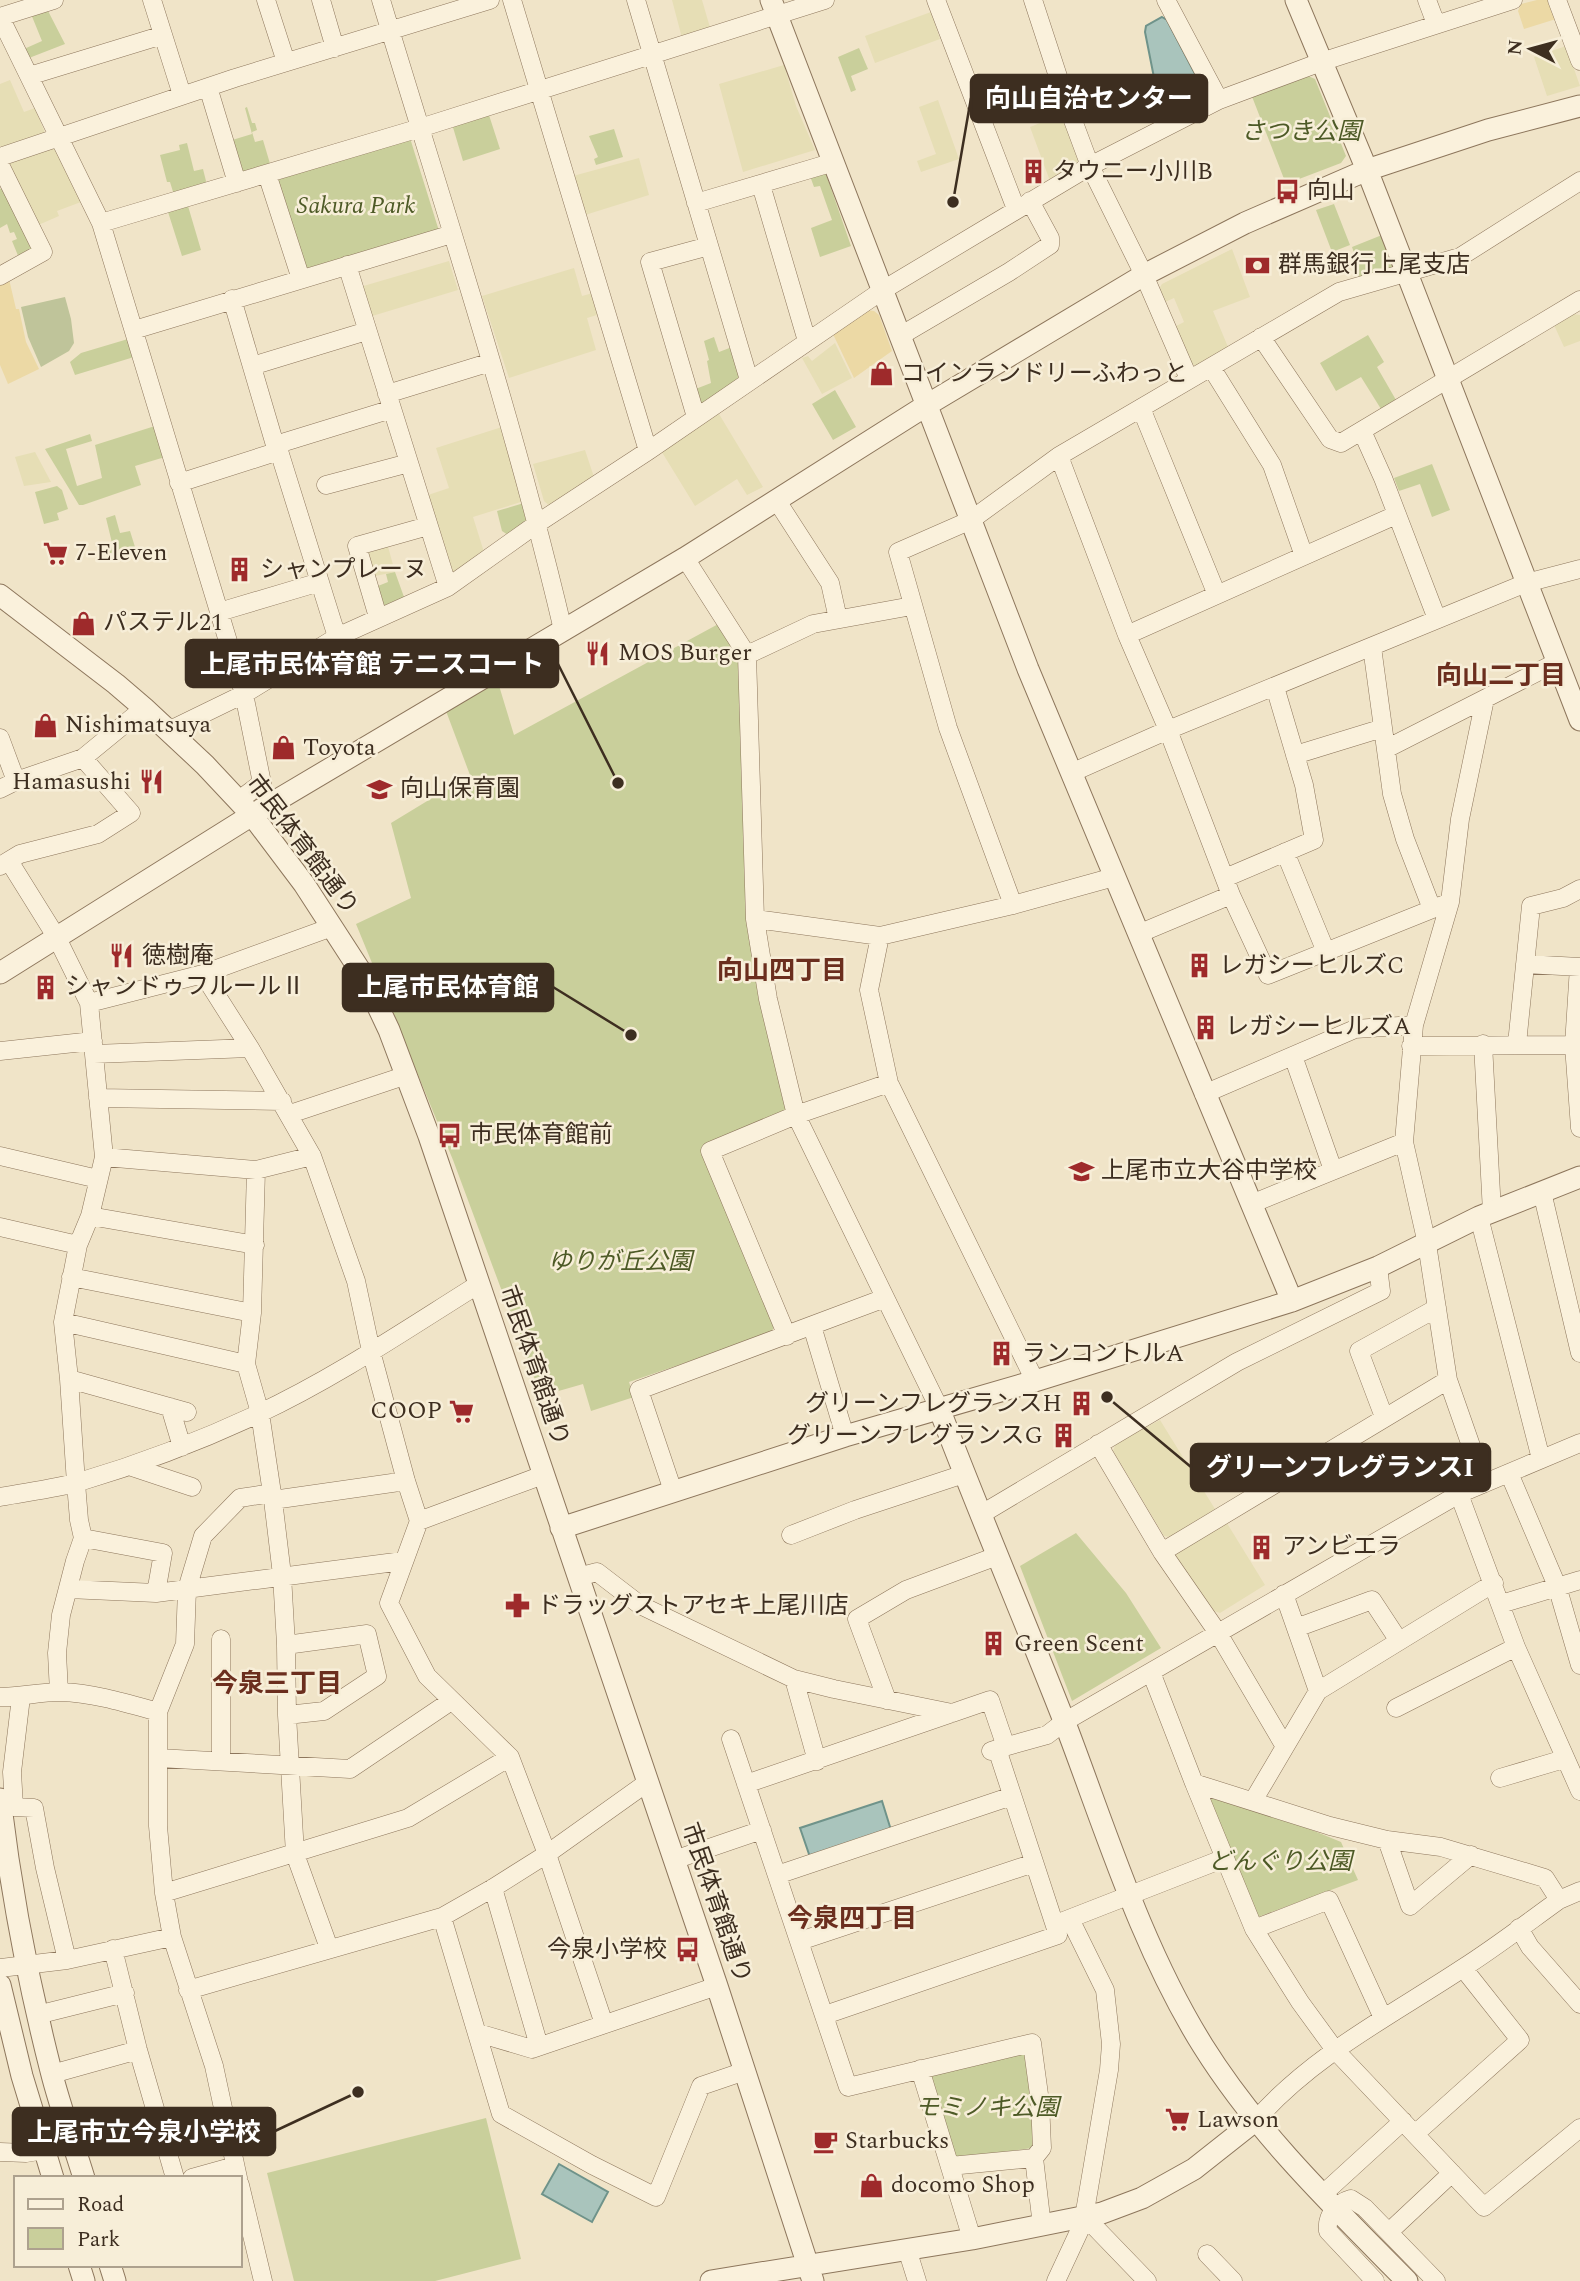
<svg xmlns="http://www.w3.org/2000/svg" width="1580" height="2281" viewBox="0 0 1580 2281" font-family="Spectral,'Noto Sans JP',serif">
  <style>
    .farmland { fill: #e6deb5 }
    .green { fill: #c9cf9b }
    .sand { fill: #ecd9a5 }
    .cemetery { fill: #bfc49a }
    .water { fill: #a9c4bc; stroke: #6f938a; stroke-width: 2 }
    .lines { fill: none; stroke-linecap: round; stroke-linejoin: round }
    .minor-casing { stroke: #8d765c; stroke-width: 19 }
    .tertiary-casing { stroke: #8d765c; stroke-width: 23 }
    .minor { stroke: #faf1dc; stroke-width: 18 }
    .tertiary { stroke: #faf1dc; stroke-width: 21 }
    .labels { text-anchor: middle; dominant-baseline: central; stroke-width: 5; stroke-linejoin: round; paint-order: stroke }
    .park-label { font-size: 24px; font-style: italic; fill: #4d5a26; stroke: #f7eed8 }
    .poi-label { font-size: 24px; fill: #3d2e20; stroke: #f7eed8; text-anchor: start }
    .street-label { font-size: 24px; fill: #3d2e20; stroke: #f7eed8 }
    .neighbourhood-label { font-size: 26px; font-weight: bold; fill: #6b2e1e; stroke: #f7eed8 }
    .leader { fill: none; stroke: #3d2e20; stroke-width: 2.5 }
    .callout-dot { fill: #3d2e20; stroke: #f7eed8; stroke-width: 2.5 }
    .callout { fill: #3d2e20; stroke: #3d2e20; stroke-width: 2.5 }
    .callout-label { font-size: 26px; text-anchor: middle; font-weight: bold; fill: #fff }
  </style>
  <rect width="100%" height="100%" fill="#f0e4c8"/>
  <path class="farmland" d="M672 0H702L711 31 682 38Z
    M931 12 940 39 875 63 865 36Z
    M1566 46 1580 86 1547 96 1534 57Z
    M784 65 796 106 815 150 743 172 719 84Z
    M10 80 24 112 35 108 45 133 4 148 0 146V84Z
    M938 100 959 159 921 172 917 161 936 154 919 107Z
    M1063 114 1080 163 1050 181 1030 127Z
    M53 143 81 202 57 211 59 216 36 226 4 161Z
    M639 158 649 195 585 215 573 176Z
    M1232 249 1250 297 1213 311 1228 347 1196 366 1190 363 1174 327 1184 322 1174 298 1163 303 1158 291 1162 284Z
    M449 261 458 290 369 317 360 287Z
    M574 268 582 296 593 293 600 314 587 318 596 350 509 378 482 296Z
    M1573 314 1580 315V341L1564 347 1554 325Z
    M835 343 852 378 822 394 802 358 808 356 812 361Z
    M716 409 763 487 747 495 737 479 695 506 660 449Z
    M502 427 524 501 473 517 484 552 457 573 448 570 425 496 449 488 436 448Z
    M585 450 594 477 551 507 544 501 533 464Z
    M35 452 51 482 24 486 15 457Z
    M387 543 395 572 370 577 365 549Z
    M1160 1420 1215 1509 1170 1537 1164 1536 1113 1451 1116 1443Z
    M1225 1520 1265 1585 1220 1613 1214 1611 1176 1557 1178 1548Z"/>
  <path class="green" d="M46 7 65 44 29 58 24 49 42 41 31 14Z
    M859 48 868 69 851 76 856 90 851 92 838 57Z
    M1306 75 1315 79 1346 156 1341 163 1286 184 1251 94Z
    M247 107 252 123H255L257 130 252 132 255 142 263 140 271 167 239 172 229 141 252 134 245 108Z
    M488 112 500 149 463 161 452 124Z
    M614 129 623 157 596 165 594 159 598 157 589 136Z
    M410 138 439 231 302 274 274 181Z
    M187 143 194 171 203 169 207 185 174 195 170 182H167L160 155 180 150 179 145Z
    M825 171 851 246 820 257 811 228 832 220 820 186 814 187 810 176Z
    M5 187 33 249 19 258 12 241 17 239 14 232 10 233 7 224 0 228V189Z
    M1334 204 1350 245 1332 252 1316 210Z
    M188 206 201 250 182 256 168 212Z
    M1382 235 1393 265 1389 271 1360 280 1354 266 1358 264 1352 247Z
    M1368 335 1384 362 1377 367 1396 400 1381 409 1361 377 1336 391 1320 363Z
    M714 337 719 352 732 347 739 376 736 381 701 404 693 390 711 383 707 361 709 360 704 341Z
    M128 339 134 357 75 375 70 362 81 353Z
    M835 390 856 427 833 440 812 404Z
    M155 426 165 457 135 466 141 485 83 505H79L45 449 90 434 92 441 66 449 77 486 102 478 95 445Z
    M1432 464 1450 510 1432 517 1420 484 1399 491 1394 478Z
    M57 486 62 490 68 509 57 513 59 520 44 524 35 492Z
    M524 503 528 517 522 528 508 535 502 531 497 511Z
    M115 515 120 533 130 531 135 547 99 556 98 552 113 547 106 518Z
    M395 572 404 597 383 606 373 588 388 582 386 574Z
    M722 622 739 653 750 926 788 1110 703 1149 774 1325 772 1333 629 1382 634 1397 591 1411 583 1384 541 1396 453 1160 356 924 411 898 391 823 470 775 446 711 497 679 514 735Z
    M1076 1533 1126 1593 1161 1648 1072 1701 1020 1566Z
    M1211 1791 1234 1798 1341 1842 1358 1880 1258 1917 1204 1797Z
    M1021 2052 1028 2057 1036 2143 1032 2148 961 2158 952 2154 929 2078 931 2072Z
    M486 2118 521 2259 435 2281H294L267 2173Z"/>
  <path class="sand" d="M1537 0H1549L1556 19 1524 29 1518 11 1521 4Z
    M9 279 16 309H19L26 342 39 369 8 384 0 365V284Z
    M866 310 874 311 879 315 892 351 854 378 832 332Z"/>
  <path class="cemetery" d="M65 297 71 319 74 343 69 351 41 367 28 337 21 307Z"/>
  <path class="water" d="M1162 17 1167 20 1204 91 1201 101 1165 117 1161 113 1145 32 1146 26Z
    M882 1801 891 1830 810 1857 800 1828Z
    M559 2164 608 2192 592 2222 542 2194Z"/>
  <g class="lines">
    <defs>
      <path id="minor" d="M152 0 182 95
        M266 0 286 62
        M321 0 335 48
        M381 0C444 209 513 417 563 630
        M512 0 648 451
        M636 0 749 380
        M936 0 1016 209
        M1033 0 1068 107 1090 166 1144 275 1189 379
        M1166 0 1219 100
        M1427 0 1436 24
        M1557 0 1580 61
        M0 17 101 223 244 694 262 783 239 800
        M0 17 54 0
        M29 76 163 35
        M208 87 237 183
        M0 157 235 78 490 0
        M0 165 43 252 0 276
        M267 174 301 279
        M761 185 807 341
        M696 203 834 162
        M101 223 420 128 825 0
        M347 265 448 587
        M232 299 275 445 279 451 337 637
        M134 330 452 234
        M900 336 1009 272 1050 245V238L1030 201
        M1261 337 1330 439 1341 443 1580 300
        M252 366 367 331
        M1211 367 1272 465 1304 556
        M387 394 491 362
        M1141 408 1217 595
        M696 417 650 262 709 246
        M1362 431 1383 478 1437 619
        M275 445 392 409
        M1059 456 1127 635 1168 730 1231 895 1268 975 1450 902
        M179 483 279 451
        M326 485 409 463
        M777 501 830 583 838 619
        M685 558 747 655 755 919 768 999 796 1115 939 1408
        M219 612 320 582
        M378 617 357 546 428 526
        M1127 635 1396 515
        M1372 647 1392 794 1405 839 1432 909
        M747 655 813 624 912 606
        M168 731 244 694 337 637 448 587 538 523 648 451 883 290 1090 166 1219 100 1321 62 1513 0
        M0 738 16 781
        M1386 749 1557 662
        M1295 755 1383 728
        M1071 773 1168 730 1526 583 1580 569
        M0 789 16 781 83 758 144 708
        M1285 852 1326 952
        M9 861 57 938 89 1003 104 1157 90 1216 78 1245 63 1322
        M0 866 20 854 98 834 131 813 83 758
        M1225 878 1314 840 1304 785 1275 687
        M1013 905 948 728 898 552 971 520 1059 456 1339 292 1460 257 1580 181
        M755 919 880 936 1013 905 1114 877
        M1138 934 1231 895
        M880 936 869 990 889 1083 1035 1381
        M1525 964 1580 967
        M1579 967 1574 1045 1580 1128
        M203 974 250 1048 312 1156 356 1281 371 1351 406 1481 419 1521 389 1603 427 1676 510 1757 547 1854 604 2024
        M89 1003 203 974 332 927
        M1483 1044 1492 1212
        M1517 1044 1531 906 1563 898 1580 889
        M1411 1046 1580 1045
        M0 1051 93 1041
        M94 1054 250 1048
        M1293 1056 1333 1170
        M1204 1094 1355 1029 1414 1025
        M98 1098 282 1101
        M290 1114 407 1075
        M0 1156 98 1179
        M104 1157 256 1170 312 1156
        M1542 1192 1580 1353
        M1251 1204 1404 1142
        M90 1216 255 1245
        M1479 1217 1541 1459
        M0 1227 78 1245
        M71 1277 252 1313
        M812 1326 845 1436
        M787 1336 710 1151 796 1115 889 1083
        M246 1364 260 1413 273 1500
        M170 1407 182 1447
        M187 1412 69 1379 63 1322 246 1364 252 1313 256 1170
        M1384 1417 1359 1351 1437 1308
        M1098 1444 1162 1552 1218 1633 1284 1745
        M129 1466 192 1487
        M1509 1473 1557 1586 1580 1665
        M1484 1483 1448 1380 1427 1244 1404 1142 1414 1025 1450 902 1460 819 1485 699
        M673 1491 639 1390 885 1298
        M1459 1494 1516 1647 1580 1791
        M0 1497C26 1492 53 1489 79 1482 140 1464 200 1441 258 1414 335 1378 407 1329 479 1284
        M980 1515 1237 1362 1381 1291 1378 1267
        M419 1521 543 1475
        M791 1535 855 1510 964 1474
        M83 1538 163 1553 156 1593
        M1162 1552 1448 1380
        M578 1577 597 1572 640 1605 794 1679 834 1689 952 1713
        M68 1589 156 1593 403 1561
        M1501 1604 1580 1580
        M1296 1628 1372 1600 1399 1641
        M286 1645 367 1634 377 1676 324 1711 287 1715
        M1151 1672 1194 1783 1330 1826 1387 1840 1441 1847 1545 1878 1559 1900 1580 1891
        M794 1679 817 1761
        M1318 1691 1494 1583
        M59 1692 57 1653 61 1615 75 1561 83 1538 79 1520 76 1483 69 1379
        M0 1697C20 1697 40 1692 60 1692 94 1693 126 1703 158 1712
        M21 1697 12 1772 14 1807 34 1808 45 1868 67 1960
        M887 1700 857 1619 906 1590 997 1556
        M1396 1708 1516 1647
        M731 1739 848 2087 1032 2043 1040 2102 1042 2148 1034 2158
        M997 1749 1047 1735 1064 1722 1459 1494 1580 1443
        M159 1758 350 1769 451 1701
        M221 1761V1639
        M1500 1778 1564 1759
        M1194 1783 1254 1929 1300 2002 1335 2050 1484 2207 1580 2128
        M746 1784 990 1700 1006 1747
        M1253 1801 1318 1691 1284 1594
        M1387 1840 1410 1906 1471 1855
        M674 1860 762 1830
        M777 1875 1012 1796
        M493 1888 539 2046
        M164 1893 408 1818 510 1757
        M442 1917 501 2114 592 2165 656 2197 701 2086 745 2071
        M1061 1922 1225 1858
        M1519 1928 1530 1947 1580 2004
        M1254 1929 1329 1900 1383 2018
        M800 1941 1034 1863
        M329 1948 295 1854 287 1715 286 1645 282 1575 273 1500 406 1481
        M113 1949 138 2050 175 2178
        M0 1968 67 1960 172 1937
        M188 1990 442 1917 493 1888 547 1854 648 1782
        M37 2015 125 1993
        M825 2015 1058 1935 997 1749 991 1751
        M478 2033 532 2049 717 1986
        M920 2069 972 2239
        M52 2074 138 2050
        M1256 2120C1313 2055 1392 2015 1463 1968 1496 1947 1527 1923 1559 1900
        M1415 2134 1520 2040 1463 1968
        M0 2152 26 2153 44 2150
        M950 2166 1034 2158 1042 2226
        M192 2178 235 2166
        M238 2178 214 2066 172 1937 164 1893 158 1826V1712L185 1644 187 1589 203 1536 240 1498 272 1493
        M240 2185 263 2281
        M1323 2194 1403 2121
        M1083 2223H1091L1147 2281
        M1389 2232 1452 2173
        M907 2249 917 2281
        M1207 2254 1233 2281
        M1056 2281 1083 2223 1109 2070 1111 2044 1105 1990 1070 1919
        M1375 2281 1328 2231C1326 2215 1337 2203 1351 2199L1365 2208 1436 2281"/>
      <path id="tertiary" d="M771 0 1028 669 1292 1301
        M1296 0 1367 170 1580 720
        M0 595 116 684 144 708 205 765 252 815 304 884 363 975 389 1030 429 1136 717 1986 813 2281
        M0 973 252 815 685 558 927 405 1144 275 1245 223 1367 170 1488 130 1580 106
        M939 1408C980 1516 1026 1623 1068 1731 1108 1837 1143 1950 1203 2046 1258 2134 1334 2207 1407 2281
        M561 1528 845 1436 1035 1381 1292 1301 1378 1267 1479 1217 1580 1177
        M0 1799C11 1891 28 1981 51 2071 60 2107 73 2142 84 2178
        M0 1985 22 2076 53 2178
        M79 2265 84 2281
        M110 2265 115 2281
        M711 2281 972 2239 1102 2213 1142 2198 1194 2169 1256 2120"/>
    </defs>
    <use href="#minor" class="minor-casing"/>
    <use href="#tertiary" class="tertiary-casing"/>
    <use href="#minor" class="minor"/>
    <use href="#tertiary" class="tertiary"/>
  </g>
  <defs>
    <symbol id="building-bare" viewBox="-9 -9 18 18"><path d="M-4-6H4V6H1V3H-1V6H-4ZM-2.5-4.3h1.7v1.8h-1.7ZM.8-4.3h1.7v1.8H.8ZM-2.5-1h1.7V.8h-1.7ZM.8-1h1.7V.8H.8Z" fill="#9e2a2b" stroke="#f7eed8" stroke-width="2.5" paint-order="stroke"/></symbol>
    <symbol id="bus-bare" viewBox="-9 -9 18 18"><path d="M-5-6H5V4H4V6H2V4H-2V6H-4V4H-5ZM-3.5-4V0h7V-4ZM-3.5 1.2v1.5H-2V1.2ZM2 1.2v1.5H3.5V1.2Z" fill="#9e2a2b" stroke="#f7eed8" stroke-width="2.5" paint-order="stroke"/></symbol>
    <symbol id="bank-bare" viewBox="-9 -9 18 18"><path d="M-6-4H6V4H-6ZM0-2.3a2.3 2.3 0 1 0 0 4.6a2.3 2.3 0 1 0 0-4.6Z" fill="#9e2a2b" stroke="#f7eed8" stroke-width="2.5" paint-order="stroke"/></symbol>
    <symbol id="shop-bare" viewBox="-9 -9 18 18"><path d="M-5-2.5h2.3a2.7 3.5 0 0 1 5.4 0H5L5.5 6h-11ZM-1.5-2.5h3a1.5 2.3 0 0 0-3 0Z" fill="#9e2a2b" stroke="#f7eed8" stroke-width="2.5" paint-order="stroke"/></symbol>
    <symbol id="supermarket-bare" viewBox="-9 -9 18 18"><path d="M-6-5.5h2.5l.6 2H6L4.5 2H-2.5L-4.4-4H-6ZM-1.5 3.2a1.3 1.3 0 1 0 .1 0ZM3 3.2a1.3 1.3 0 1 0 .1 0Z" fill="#9e2a2b" stroke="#f7eed8" stroke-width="2.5" paint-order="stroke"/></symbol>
    <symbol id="restaurant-bare" viewBox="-9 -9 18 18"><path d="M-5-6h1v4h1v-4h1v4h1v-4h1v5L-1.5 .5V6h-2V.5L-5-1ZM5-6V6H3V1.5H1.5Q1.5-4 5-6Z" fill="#9e2a2b" stroke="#f7eed8" stroke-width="2.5" paint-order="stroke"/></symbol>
    <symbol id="school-bare" viewBox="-9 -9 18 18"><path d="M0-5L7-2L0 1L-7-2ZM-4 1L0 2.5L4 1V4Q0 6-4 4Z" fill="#9e2a2b" stroke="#f7eed8" stroke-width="2.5" paint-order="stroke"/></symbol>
    <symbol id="pharmacy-bare" viewBox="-9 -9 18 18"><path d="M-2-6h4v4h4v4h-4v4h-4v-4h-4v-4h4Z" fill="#9e2a2b" stroke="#f7eed8" stroke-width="2.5" paint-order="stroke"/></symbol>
    <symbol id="cafe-bare" viewBox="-9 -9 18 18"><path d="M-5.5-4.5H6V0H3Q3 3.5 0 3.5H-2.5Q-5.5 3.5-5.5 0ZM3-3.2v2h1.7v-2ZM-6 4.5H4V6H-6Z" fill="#9e2a2b" stroke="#f7eed8" stroke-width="2.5" paint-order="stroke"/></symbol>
  </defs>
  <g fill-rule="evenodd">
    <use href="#building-bare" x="1016" y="154" width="35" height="35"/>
    <use href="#bus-bare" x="1270" y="174" width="35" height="35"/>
    <use href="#bank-bare" x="1240" y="248" width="35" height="35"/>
    <use href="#shop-bare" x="864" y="356" width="35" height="35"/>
    <use href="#supermarket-bare" x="38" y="536" width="35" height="35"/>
    <use href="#building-bare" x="222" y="552" width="35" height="35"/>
    <use href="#shop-bare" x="66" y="606" width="35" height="35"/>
    <use href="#restaurant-bare" x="580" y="636" width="35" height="35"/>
    <use href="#shop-bare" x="28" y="708" width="35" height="35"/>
    <use href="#shop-bare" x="266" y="730" width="35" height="35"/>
    <use href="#restaurant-bare" x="134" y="764" width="35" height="35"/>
    <use href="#school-bare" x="362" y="772" width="35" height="35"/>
    <use href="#restaurant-bare" x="104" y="938" width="35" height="35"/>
    <use href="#building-bare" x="1182" y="948" width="35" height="35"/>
    <use href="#building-bare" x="28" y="970" width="35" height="35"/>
    <use href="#building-bare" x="1188" y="1010" width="35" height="35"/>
    <use href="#bus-bare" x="432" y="1118" width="35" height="35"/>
    <use href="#school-bare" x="1064" y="1154" width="35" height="35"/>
    <use href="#building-bare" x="984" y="1336" width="35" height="35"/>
    <use href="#building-bare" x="1064" y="1386" width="35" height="35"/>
    <use href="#supermarket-bare" x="444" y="1394" width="35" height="35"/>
    <use href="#building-bare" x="1046" y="1418" width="35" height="35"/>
    <use href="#building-bare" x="1244" y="1530" width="35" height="35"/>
    <use href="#pharmacy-bare" x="500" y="1588" width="35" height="35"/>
    <use href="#building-bare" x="976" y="1626" width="35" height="35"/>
    <use href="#bus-bare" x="670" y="1932" width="35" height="35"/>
    <use href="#supermarket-bare" x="1160" y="2102" width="35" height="35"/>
    <use href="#cafe-bare" x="808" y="2124" width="35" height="35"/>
    <use href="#shop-bare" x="854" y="2168" width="35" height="35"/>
  </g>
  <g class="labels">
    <g class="park-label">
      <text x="1301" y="132">さつき公園</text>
      <text x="356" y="206">Sakura Park</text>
      <text x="620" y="1262">ゆりが丘公園</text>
      <text x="1280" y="1862">どんぐり公園</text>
      <text x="987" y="2108">モミノキ公園</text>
    </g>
    <g class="poi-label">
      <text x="1053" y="172">タウニー小川B</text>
      <text x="1307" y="191">向山</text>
      <text x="1278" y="265">群馬銀行上尾支店</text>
      <text x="901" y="374">コインランドリーふわっと</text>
      <text x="75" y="553">7-Eleven</text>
      <text x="260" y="570">シャンプレーヌ</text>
      <text x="103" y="623">パステル21</text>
      <text x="618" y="653">MOS Burger</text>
      <text x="65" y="725">Nishimatsuya</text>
      <text x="303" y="748">Toyota</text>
      <text x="131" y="782" text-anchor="end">Hamasushi</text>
      <text x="400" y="789">向山保育園</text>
      <text x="142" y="956">徳樹庵</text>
      <text x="1219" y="966">レガシーヒルズC</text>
      <text x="65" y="987">シャンドゥフルールⅡ</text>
      <text x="1225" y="1027">レガシーヒルズA</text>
      <text x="469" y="1135">市民体育館前</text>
      <text x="1101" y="1171">上尾市立大谷中学校</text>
      <text x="1022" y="1354">ランコントルA</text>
      <text x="1062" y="1404" text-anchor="end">グリーンフレグランスH</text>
      <text x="442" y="1411" text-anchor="end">COOP</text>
      <text x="1043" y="1436" text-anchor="end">グリーンフレグランスG</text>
      <text x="1282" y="1547">アンビエラ</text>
      <text x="537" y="1606">ドラッグストアセキ上尾川店</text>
      <text x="1014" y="1644">Green Scent</text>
      <text x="667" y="1950" text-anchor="end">今泉小学校</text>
      <text x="1197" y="2120">Lawson</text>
      <text x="845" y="2141">Starbucks</text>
      <text x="891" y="2185">docomo Shop</text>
    </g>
    <g class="street-label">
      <text transform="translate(302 845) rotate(53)">市民体育館通り</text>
      <text transform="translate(534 1366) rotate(71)">市民体育館通り</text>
      <text transform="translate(716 1903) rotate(71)">市民体育館通り</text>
    </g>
    <g class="neighbourhood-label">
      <text x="1501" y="676">向山二丁目</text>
      <text x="782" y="971">向山四丁目</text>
      <text x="277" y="1684">今泉三丁目</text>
      <text x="852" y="1919">今泉四丁目</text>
    </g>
  </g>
  <path class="leader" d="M953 202L971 98M618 783L558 664M631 1035L553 987M1107 1397L1191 1467M358 2092L275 2131"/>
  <g class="callout-dot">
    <circle cx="953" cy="202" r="7"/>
    <circle cx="618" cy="783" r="7"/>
    <circle cx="631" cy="1035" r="7"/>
    <circle cx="1107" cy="1397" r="7"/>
    <circle cx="358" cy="2092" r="7"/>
  </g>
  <g class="callout">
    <rect x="971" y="75" width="236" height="47" rx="7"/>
    <rect x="186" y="640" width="372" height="47" rx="7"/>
    <rect x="343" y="964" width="210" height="47" rx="7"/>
    <rect x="1191" y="1444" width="299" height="47" rx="7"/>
    <rect x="13" y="2108" width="262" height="47" rx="7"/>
  </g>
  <g class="callout-label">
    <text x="1089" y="107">向山自治センター</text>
    <text x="372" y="673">上尾市民体育館 テニスコート</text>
    <text x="448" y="996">上尾市民体育館</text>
    <text x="1340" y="1476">グリーンフレグランスI</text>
    <text x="144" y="2141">上尾市立今泉小学校</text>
  </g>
  <rect x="14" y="2176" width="228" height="91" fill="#f7eed8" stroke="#ada18e" stroke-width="2"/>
  <rect x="28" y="2199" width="35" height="10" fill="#faf1dc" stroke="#ada18e" stroke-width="2"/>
  <text x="77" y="2211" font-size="21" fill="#3d2e20">Road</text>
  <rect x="28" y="2228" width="35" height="21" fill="#c9cf9b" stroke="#ada18e" stroke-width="2"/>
  <text x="77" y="2246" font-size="21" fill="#3d2e20">Park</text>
  <g transform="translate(1531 49) rotate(276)" stroke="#f7eed8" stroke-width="5" paint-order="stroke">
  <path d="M0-5L12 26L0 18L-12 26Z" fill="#3d2e20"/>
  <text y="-10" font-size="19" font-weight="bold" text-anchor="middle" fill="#3d2e20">N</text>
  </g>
</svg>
